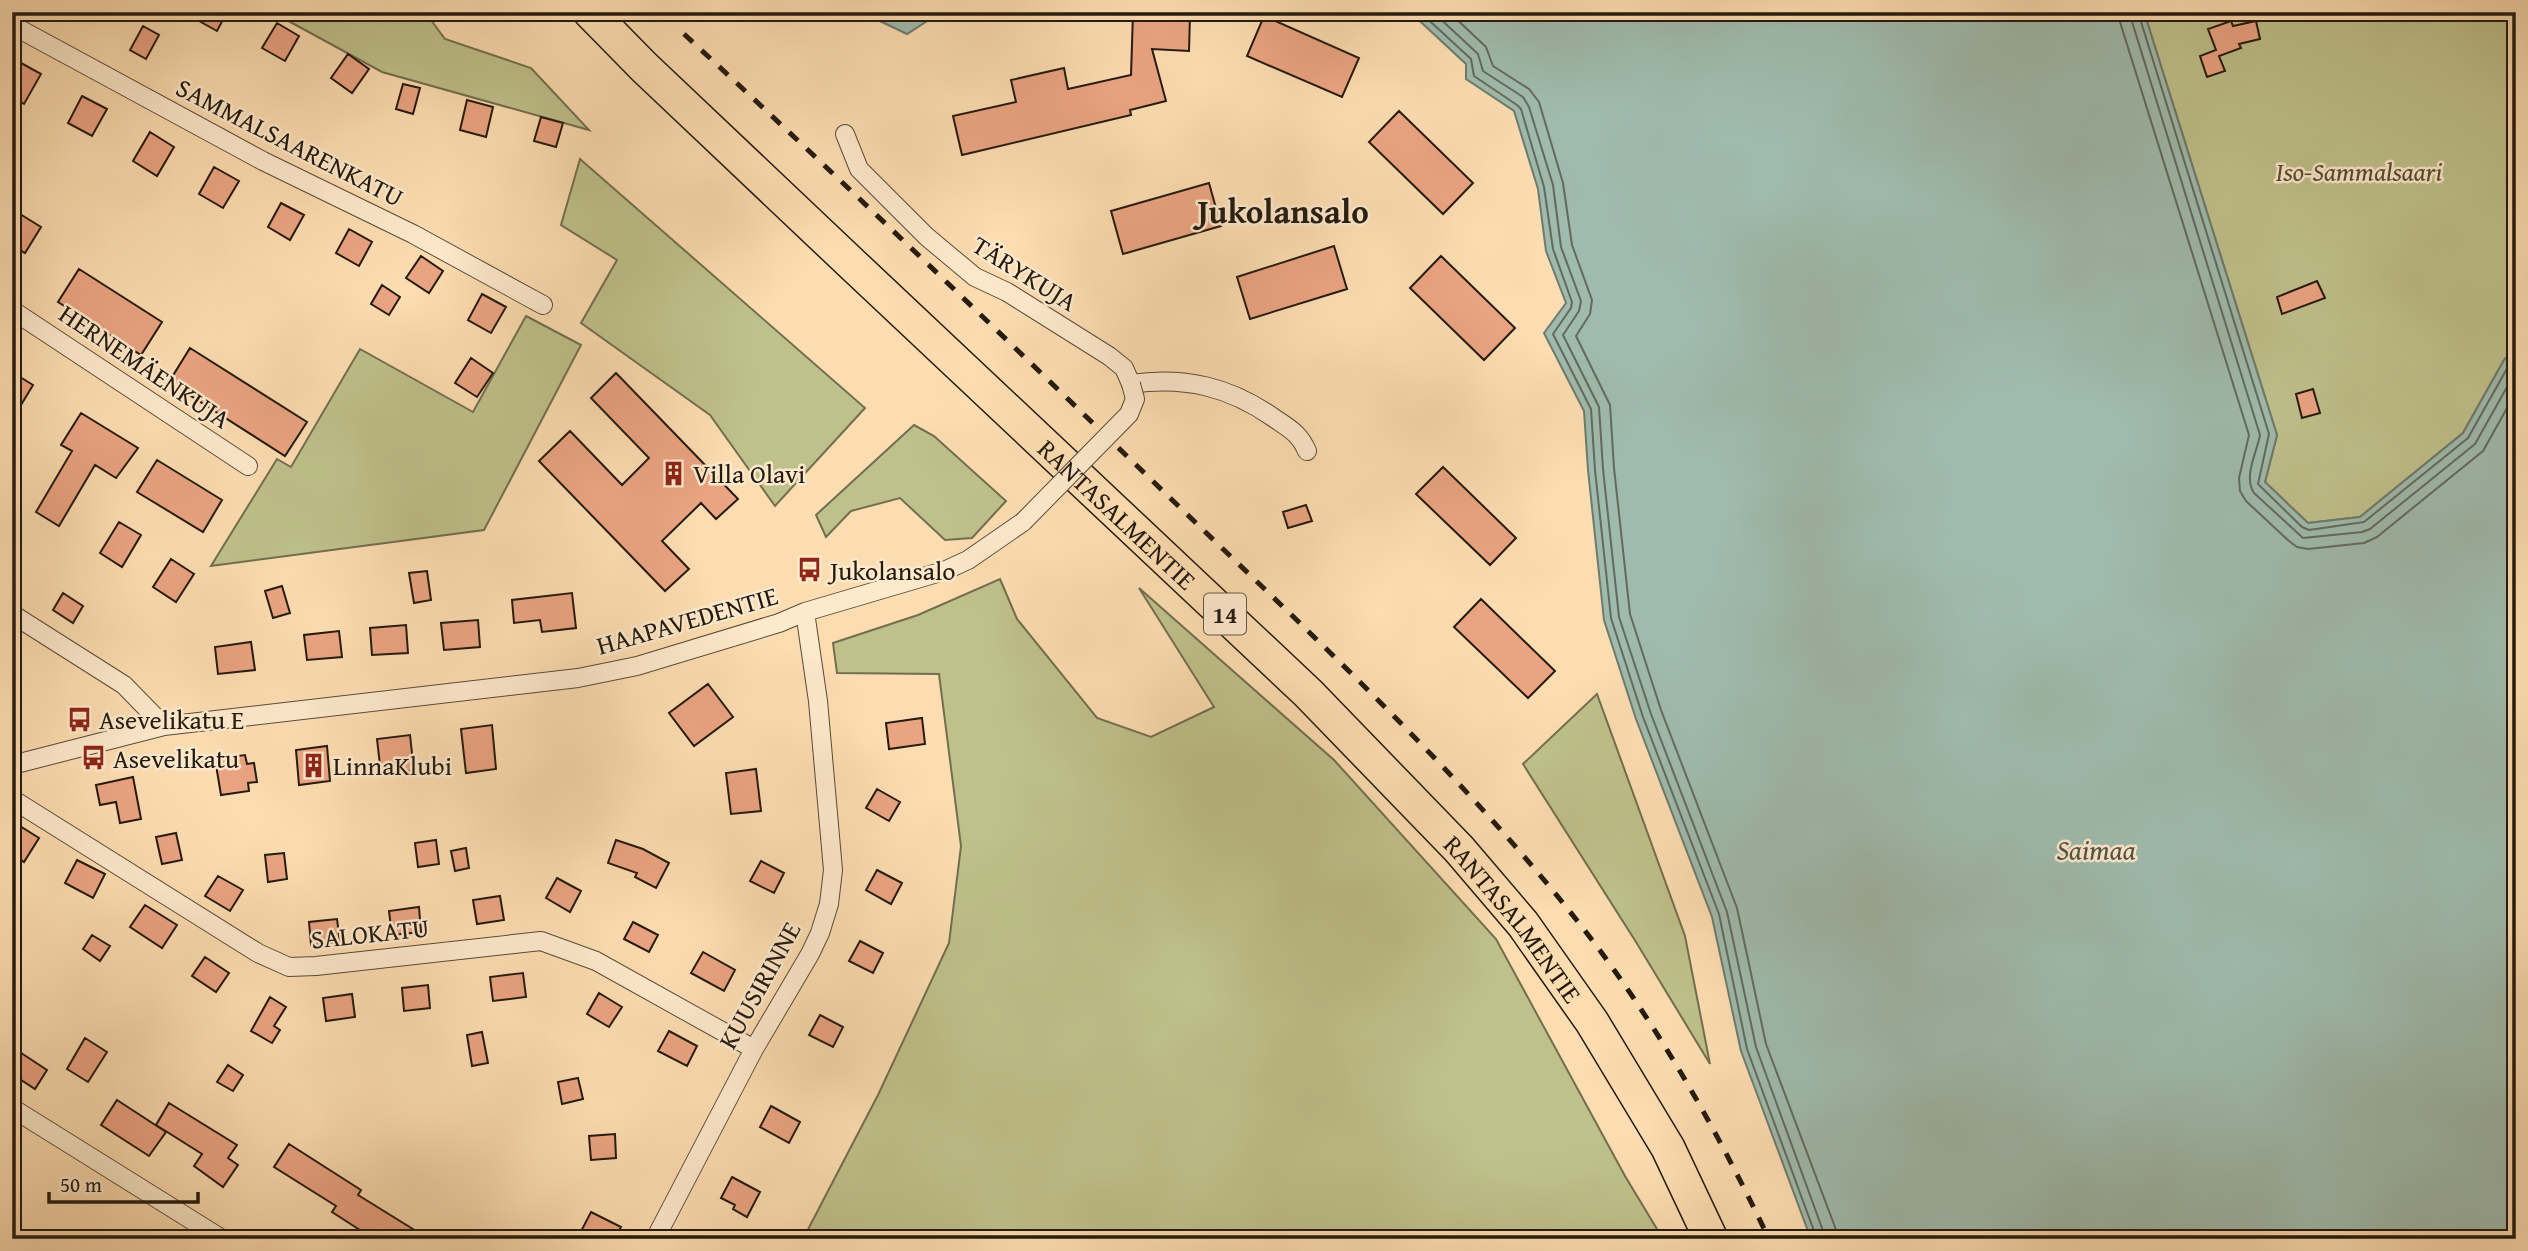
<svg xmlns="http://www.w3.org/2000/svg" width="2528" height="1251" viewBox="0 0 2528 1251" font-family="'Gentium Book Plus',serif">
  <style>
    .green { fill: #bfc18c; stroke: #726e4e; stroke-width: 2 }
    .water { fill: #9fbbad; stroke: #6e7b6e; stroke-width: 2 }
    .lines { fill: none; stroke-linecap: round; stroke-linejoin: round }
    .shore { stroke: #626a5e; stroke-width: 2 }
    .building { fill: #eba482; stroke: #241a0f; stroke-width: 2 }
    .street-casing { stroke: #5a4b38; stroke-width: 20 }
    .highway-casing { stroke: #241a0f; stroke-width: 36 }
    .street { stroke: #fde9cc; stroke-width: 18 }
    .highway { stroke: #fcddb1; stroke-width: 33 }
    .rail { stroke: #241a0f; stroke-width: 5; stroke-dasharray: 12 12; stroke-linecap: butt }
    .street-bridge-casing { stroke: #5a4b38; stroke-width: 20; stroke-linecap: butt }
    .street-bridge { stroke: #fde9cc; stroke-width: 18 }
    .labels { text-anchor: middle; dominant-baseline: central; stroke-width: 5; stroke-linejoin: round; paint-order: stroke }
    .shield { fill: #fde9cc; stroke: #655848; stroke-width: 2 }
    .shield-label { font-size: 24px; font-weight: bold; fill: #241a0f }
    .street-label { font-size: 26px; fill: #241a0f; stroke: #fde9cc }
    .park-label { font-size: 26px; font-style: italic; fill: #524c34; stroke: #fde9cc }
    .poi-label { font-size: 26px; fill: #241a0f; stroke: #fde9cc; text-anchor: start }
    .water-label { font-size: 28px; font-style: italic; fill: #4f5246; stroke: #fde9cc }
    .district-label { font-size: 33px; font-weight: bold; fill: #241a0f; stroke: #fde9cc }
  </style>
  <rect width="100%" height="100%" fill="#fcddb1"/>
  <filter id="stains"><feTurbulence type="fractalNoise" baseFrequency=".00286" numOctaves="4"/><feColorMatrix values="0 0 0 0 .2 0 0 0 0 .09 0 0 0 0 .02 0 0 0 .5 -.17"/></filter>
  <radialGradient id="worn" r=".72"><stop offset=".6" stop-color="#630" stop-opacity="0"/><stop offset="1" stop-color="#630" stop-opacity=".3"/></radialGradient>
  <path class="green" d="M272 12H425L445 39 531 68 589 130 382 72Z
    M2144 12H2516V347L2504 360 2463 433 2360 517 2308 523 2265 482 2277 435Z
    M580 159 865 408 775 506 710 415 581 323 617 260 561 225Z
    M526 316 581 345 484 530 211 566 277 459 291 467 360 349 473 412Z
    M914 425 934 436 1006 501 972 538 945 540 900 498 851 511 826 537 816 515Z
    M1000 579 1017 619 1097 718 1151 737 1214 707 1139 588 1334 760 1496 939 1625 1176 1663 1239H803L878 1095 949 943 961 846 939 674 837 673 833 643 918 615Z
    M1597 694 1685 936 1710 1064 1636 942 1523 764Z"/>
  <path class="water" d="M861 12H941L907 34Z
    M1410 12H2144L2277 435 2265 482 2308 523 2360 517 2463 433 2504 360 2516 347V1239H1811L1741 1051 1712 917 1636 719 1604 620 1588 470 1584 411 1544 333 1566 303 1546 251 1538 189 1514 111 1466 79V64Z"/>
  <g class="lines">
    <path class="shore" d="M1420 12 1471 59 1474 76 1517 105 1521 109 1544 187 1553 249 1572 302 1571 308 1553 334 1591 409 1595 470 1611 618 1643 717 1719 914 1747 1049 1817 1239
      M1433 12 1478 54 1483 71 1523 97 1529 107 1553 185 1561 247 1581 301 1579 311 1563 335 1599 407 1603 469 1619 617 1651 714 1727 912 1756 1047 1826 1239
      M1449 12 1486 47 1493 66 1529 89 1539 102 1563 183 1572 245 1592 300 1590 314 1576 336 1610 405 1614 468 1630 614 1661 710 1737 908 1766 1044 1835 1227 1837 1239
      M2119 12 2120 22 2249 435 2239 478 2240 491 2246 501 2289 541 2297 547 2308 549 2364 543 2377 537 2483 451 2516 392
      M2129 12 2260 435C2257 452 2243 477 2254 493L2303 538 2362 532 2370 529 2475 444 2516 371
      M2138 12 2269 434 2258 484 2302 527 2309 530 2364 522 2468 438 2509 365 2516 358"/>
  </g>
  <path class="building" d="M183 12H227L217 31Z
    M1133 13 1190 15 1189 51 1152 49 1166 101 1130 110 1131 115 962 155 953 116 1016 102 1011 80 1064 68 1068 89 1131 75Z
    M1264 16 1359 58 1342 97 1247 56Z
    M2231 21 2233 26 2256 21 2260 39 2239 44 2241 48 2219 56 2225 71 2207 77 2200 56 2216 50 2208 29Z
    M277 23 299 36 285 61 262 48Z
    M143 26 159 35 146 59 130 50Z
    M348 54 369 69 352 93 331 78Z
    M12 58 41 74 24 104 12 97Z
    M403 84 420 88 413 114 396 109Z
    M82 96 107 109 92 136 68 123Z
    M467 100 493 107 486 137 460 130Z
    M1399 111 1473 183 1443 214 1369 142Z
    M541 117 563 123 556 147 534 141Z
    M150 132 174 147 157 176 133 161Z
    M214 167 239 181 223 208 199 194Z
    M1209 183 1221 226 1123 254 1111 211Z
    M281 203 304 215 290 240 268 227Z
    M12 209 41 227 25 253 12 245Z
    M349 229 372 242 359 266 336 253Z
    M1334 246 1347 289 1250 319 1237 277Z
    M421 256 443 271 429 293 406 278Z
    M1441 256 1515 328 1484 360 1410 288Z
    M79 269 162 322 141 355 58 302Z
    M2317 281 2325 298 2282 314 2277 297Z
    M382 285 400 297 389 315 371 304Z
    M482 294 506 307 491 333 468 320Z
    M190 348 307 422 285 456 169 382Z
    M471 358 493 373 477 397 455 383Z
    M12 372 33 385 12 420Z
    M616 373 738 499 716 519 701 503 662 541 689 569 665 591 539 461 570 431 622 485 649 458 591 398Z
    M2313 389 2320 413 2302 418 2296 394Z
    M81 413 138 448 116 478 95 465 59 526 36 512 72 451 61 445Z
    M157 460 222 500 203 532 137 492Z
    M1443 467 1516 538 1490 565 1416 494Z
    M1306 505 1312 521 1288 528 1283 512Z
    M119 522 141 535 122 567 100 553Z
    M171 559 194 574 176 602 153 587Z
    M427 571 431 600 414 603 409 573Z
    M282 586 290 613 273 618 265 591Z
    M63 593 83 606 73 623 53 610Z
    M572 593 576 628 542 632 540 620 514 623 512 600Z
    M1481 599 1555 671 1528 698 1454 627Z
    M478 620 480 647 444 650 441 623Z
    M406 625 408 653 372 655 370 628Z
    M339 631 342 657 307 660 304 635Z
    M251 642 255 670 218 674 215 647Z
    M708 684 733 717 694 746 669 713Z
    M922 718 925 744 889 749 886 723Z
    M492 725 496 769 466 773 461 729Z
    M410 735 414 771 381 774 377 739Z
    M327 746 330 781 299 785 296 750Z
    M245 755 247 764 254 763 257 782 248 783 249 791 221 795 215 759Z
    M756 769 761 811 731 814 726 773Z
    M133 777 141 819 120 823 116 802 100 805 96 785Z
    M877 789 900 802 889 821 866 808Z
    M12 821 39 838 24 862 12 854Z
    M176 833 182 860 162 864 156 837Z
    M436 840 439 864 418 867 415 843Z
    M616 840 643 849 669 863 656 888 635 877 637 873 608 863Z
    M466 848 469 868 455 871 451 851Z
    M284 853 287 879 268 882 265 855Z
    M77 860 105 874 93 898 65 883Z
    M761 861 784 873 774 893 750 881Z
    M877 870 902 883 891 904 866 890Z
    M218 876 243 890 230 911 205 896Z
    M557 878 581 891 570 912 546 898Z
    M500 896 504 920 477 924 473 900Z
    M145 905 177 925 162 948 130 927Z
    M419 907 421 932 392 935 389 911Z
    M337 919 340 942 311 945 309 922Z
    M633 922 658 935 649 952 624 939Z
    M92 935 110 946 100 961 83 949Z
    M860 941 883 953 873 973 849 961Z
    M703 952 735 970 724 991 691 973Z
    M205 957 229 973 216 992 192 976Z
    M523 973 526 997 493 1001 490 977Z
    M428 985 430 1008 404 1011 402 988Z
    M599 993 622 1007 609 1027 587 1014Z
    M352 994 355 1017 326 1021 323 998Z
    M270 997 286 1007 274 1026 280 1030 272 1043 251 1031Z
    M820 1015 843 1027 833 1047 809 1035Z
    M669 1031 697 1046 687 1066 658 1051Z
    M482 1032 488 1063 472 1066 467 1035Z
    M85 1038 107 1052 88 1082 67 1069Z
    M12 1047 47 1070 35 1089 12 1074Z
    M228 1065 243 1075 233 1091 217 1082Z
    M578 1078 583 1099 562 1104 558 1082Z
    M117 1100 166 1132 149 1156 101 1125Z
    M169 1103 237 1145 228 1158 238 1165 223 1187 194 1166 202 1154 156 1125Z
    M771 1106 800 1122 789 1143 760 1127Z
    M615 1134 616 1158 591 1160 589 1136Z
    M289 1144 361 1190 358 1195 429 1239H374L332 1212 336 1206 274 1167Z
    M732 1177 760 1192 747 1217 733 1209 735 1205 721 1198Z
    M591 1212 621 1227 615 1239H577Z"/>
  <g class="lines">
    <defs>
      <path id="street" d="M12 25 263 161 413 234 543 305
        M845 134 859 169 927 237 975 277 1007 292 1109 356 1124 368 1131 384C1185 376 1230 387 1274 418 1290 429 1299 433 1307 451
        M12 310 248 466
        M12 614 124 685 164 726
        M12 765 164 726 578 678 637 666 779 623 805 612 944 571 968 560 1023 522
        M12 799 258 953 289 967 316 966 541 941 596 961 754 1049
        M12 1108 222 1239
        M655 1239 754 1049 810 954 820 933 829 904 833 870 818 701 805 612"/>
      <g id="highway">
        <path id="s1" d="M590 12 644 67 851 263 1308 693 1459 849 1523 924 1592 1022 1668 1148 1711 1239"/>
      </g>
    </defs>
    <use href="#street" class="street-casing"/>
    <use href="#highway" class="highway-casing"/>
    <use href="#street" class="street"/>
    <use href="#highway" class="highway"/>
    <path class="rail" d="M684 34C846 184 1005 338 1164 492 1307 631 1455 766 1579 923 1655 1020 1716 1128 1769 1239"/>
    <defs>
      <path id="street-bridge" d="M1023 522 1129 414 1135 399 1131 384"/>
    </defs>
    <use href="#street-bridge" class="street-bridge-casing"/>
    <use href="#street-bridge" class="street-bridge"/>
  </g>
  <defs>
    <symbol id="building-bare" viewBox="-9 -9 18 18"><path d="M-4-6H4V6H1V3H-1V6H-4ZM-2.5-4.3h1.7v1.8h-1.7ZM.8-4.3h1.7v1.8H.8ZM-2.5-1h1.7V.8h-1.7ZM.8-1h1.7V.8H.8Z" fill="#8f2418" stroke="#fde9cc" stroke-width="2.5" paint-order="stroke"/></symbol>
    <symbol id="bus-bare" viewBox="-9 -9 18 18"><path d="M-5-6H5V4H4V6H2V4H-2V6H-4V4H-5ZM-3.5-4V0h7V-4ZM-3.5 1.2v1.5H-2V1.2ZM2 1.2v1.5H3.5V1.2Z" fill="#8f2418" stroke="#fde9cc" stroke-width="2.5" paint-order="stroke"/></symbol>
  </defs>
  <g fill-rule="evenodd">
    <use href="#building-bare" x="656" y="456" width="35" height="35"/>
    <use href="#bus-bare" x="792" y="552" width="35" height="35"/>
    <use href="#bus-bare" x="62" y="702" width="35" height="35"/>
    <use href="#bus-bare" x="76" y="740" width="35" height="35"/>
    <use href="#building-bare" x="296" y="748" width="35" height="35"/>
  </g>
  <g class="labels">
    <rect class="shield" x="1204" y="593.5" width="42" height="41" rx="5"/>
    <g class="shield-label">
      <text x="1225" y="614">14</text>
    </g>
    <g class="street-label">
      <text transform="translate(290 142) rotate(27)">SAMMALSAARENKATU</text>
      <text transform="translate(1025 273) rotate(32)">TÄRYKUJA</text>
      <text transform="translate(145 366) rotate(34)">HERNEMÄENKUJA</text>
      <text stroke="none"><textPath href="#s1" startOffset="728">RANTASALMENTIE</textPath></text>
      <text transform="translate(687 620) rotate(-16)">HAAPAVEDENTIE</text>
      <text stroke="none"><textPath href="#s1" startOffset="1295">RANTASALMENTIE</textPath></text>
      <text transform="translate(370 933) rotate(-6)">SALOKATU</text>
      <text transform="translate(759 985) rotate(-61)">KUUSIRINNE</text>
    </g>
    <g class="park-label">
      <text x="2359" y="171">Iso-Sammalsaari</text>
    </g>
    <g class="poi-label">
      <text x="693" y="473">Villa Olavi</text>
      <text x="830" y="570">Jukolansalo</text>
      <text x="99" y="719">Asevelikatu E</text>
      <text x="113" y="758">Asevelikatu</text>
      <text x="333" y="765">LinnaKlubi</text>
    </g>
    <g class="water-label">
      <text x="2096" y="849">Saimaa</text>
    </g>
    <g class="district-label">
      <text x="1283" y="211">Jukolansalo</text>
    </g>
  </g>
  <rect width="2528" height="1251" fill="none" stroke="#fcddb1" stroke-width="42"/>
  <rect x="14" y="14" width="2500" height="1223" fill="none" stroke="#241a0f" stroke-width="3.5"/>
  <rect x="21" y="21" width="2486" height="1209" fill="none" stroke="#241a0f" stroke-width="2"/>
  <path d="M49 1192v10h149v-10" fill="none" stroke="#241a0f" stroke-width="3.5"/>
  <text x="60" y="1192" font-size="21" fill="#241a0f" stroke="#fde9cc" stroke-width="5" paint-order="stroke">50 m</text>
  <rect width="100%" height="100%" filter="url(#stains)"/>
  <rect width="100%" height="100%" fill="url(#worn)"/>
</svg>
